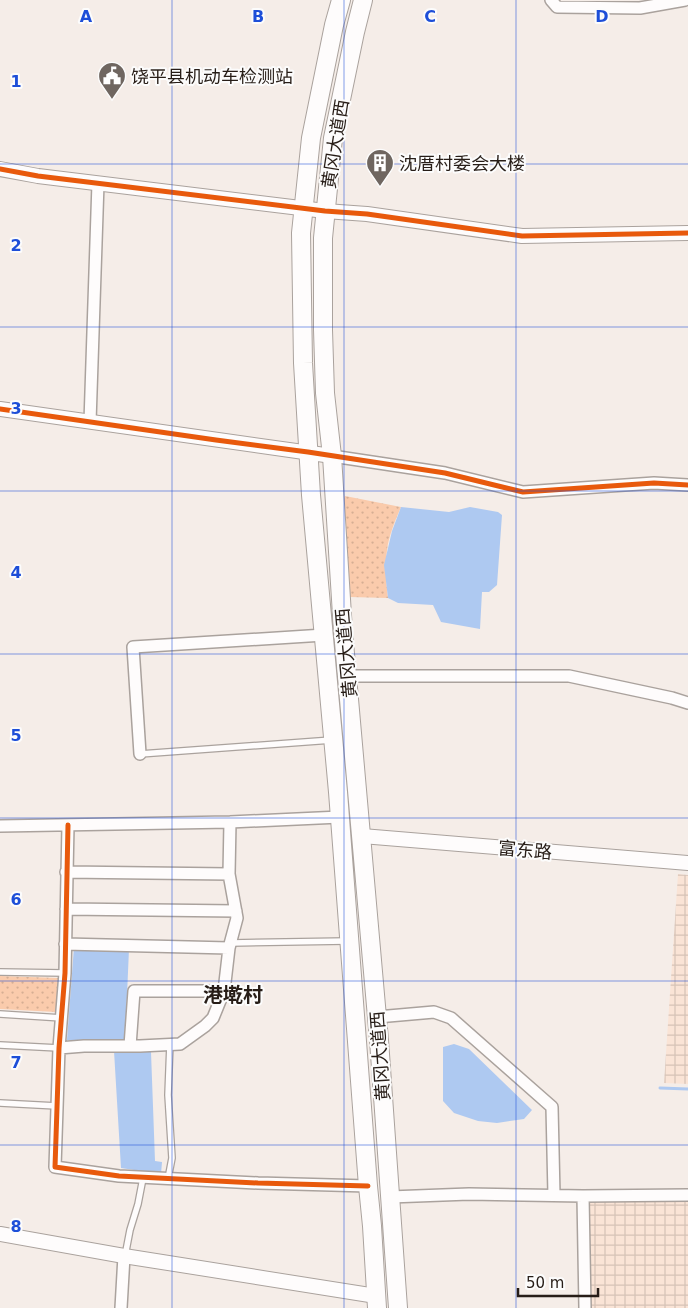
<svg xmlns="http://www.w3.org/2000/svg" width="688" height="1308" viewBox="0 0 688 1308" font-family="'DejaVu Sans','Noto Sans SC',sans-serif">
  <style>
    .industrial { fill: url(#industrial-grid) }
    .park { fill: url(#park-dots) }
    .water { fill: #aec9f1 }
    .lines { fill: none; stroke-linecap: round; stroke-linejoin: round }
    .stream { stroke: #aec9f1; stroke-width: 3 }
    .service-casing { stroke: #aaa29d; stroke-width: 8 }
    .minor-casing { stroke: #aaa29d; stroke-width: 14 }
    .tertiary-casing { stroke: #aaa29d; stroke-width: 16 }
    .primary-casing { stroke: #aaa29d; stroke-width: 20 }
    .service { stroke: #fefcfc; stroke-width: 5.5 }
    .minor { stroke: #fefcfc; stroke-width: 11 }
    .tertiary { stroke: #fefcfc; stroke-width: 14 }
    .primary { stroke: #fefcfc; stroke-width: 18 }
    .cycleway-casing { stroke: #fcfcfc; stroke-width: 8 }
    .cycleway { stroke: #e8590c; stroke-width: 5 }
    .grid { fill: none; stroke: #1d4ed8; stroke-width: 1; stroke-opacity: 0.55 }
    .labels { text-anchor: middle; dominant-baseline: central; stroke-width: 4; stroke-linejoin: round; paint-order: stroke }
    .poi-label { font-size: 18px; fill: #271d17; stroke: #fcfcfc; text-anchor: start }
    .street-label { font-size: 18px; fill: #271d17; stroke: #fcfcfc }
    .quarter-label { font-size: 20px; font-weight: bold; fill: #271d17; stroke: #fcfcfc }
    .grid-label { font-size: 16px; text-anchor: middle; font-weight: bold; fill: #1d4ed8; stroke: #fcfcfc; stroke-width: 4; stroke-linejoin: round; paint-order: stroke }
  </style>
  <defs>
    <pattern id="industrial-grid" width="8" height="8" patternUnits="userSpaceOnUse" patternTransform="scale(1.25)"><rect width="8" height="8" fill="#fae4d6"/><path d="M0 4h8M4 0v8" fill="none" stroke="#d6c3b7"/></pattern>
    <pattern id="park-dots" width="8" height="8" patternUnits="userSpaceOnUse" patternTransform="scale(1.25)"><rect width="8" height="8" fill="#facbac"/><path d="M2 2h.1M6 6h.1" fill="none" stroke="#d6ae93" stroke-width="1.8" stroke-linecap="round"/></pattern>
  </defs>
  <rect width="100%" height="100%" fill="#f5ede8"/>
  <path class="industrial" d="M678 874 688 875V1084L664 1083Z
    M688 1195V1308H585L583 1196Z"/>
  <path class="park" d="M345 496 401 507C395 521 389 535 387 550 385 566 386 583 388 598L350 597 343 501Z
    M0 976 59 978 56 1012 0 1009Z"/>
  <path class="water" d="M401 507 449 512 470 507 498 512 502 515 497 585 489 592H482L480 629 441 622 433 605 398 603 388 598 384 565 392 531Z
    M74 947 129 949 125 1041 67 1040Z
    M454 1044 469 1049 532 1110 524 1119 497 1123 478 1121 454 1113 443 1101V1047Z
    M114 1051 151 1052 155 1161 162 1162 161 1174 121 1168Z"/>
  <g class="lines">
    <path class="stream" d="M660 1088 688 1089"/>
    <defs>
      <path id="service" d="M140 754 332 740
        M231 943 347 941
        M0 972 65 973
        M0 1014 62 1018
        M0 1045 59 1048
        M0 1103 57 1106
        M168 1179 172 1158 168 1095 170 1044
        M125 1256 130 1230 138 1204 143 1178"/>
      <path id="minor" d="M551 0 557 7 640 8 685 0
        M90 422 98 183
        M332 456 445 473 523 492 654 483 688 485
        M347 676H569L672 698 688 703
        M140 754 133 647 324 635
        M68 825 65 973 59 1048 55 1167 119 1176 258 1183 368 1186
        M0 826 230 822 340 817
        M66 872 229 874
        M66 909 236 911
        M65 944 229 948
        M377 1017 434 1012 451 1018 552 1107 554 1195
        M130 1046 134 991H224
        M59 1048 84 1046H140L180 1044 205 1026 213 1018 224 991 229 948 237 918 229 874 230 822
        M583 1196 585 1308
        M390 1197 469 1194 583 1196 688 1195
        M121 1308 124 1256"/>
      <path id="tertiary" d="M0 169 38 176 325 211 367 214 522 236 688 233
        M0 409 332 456
        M362 836 688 863
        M0 1234 124 1256 376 1296"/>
      <path id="primary" d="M341 0 334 25 311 138 301 233 303 363 311 495 338 792 368 1186 372 1226 377 1308
        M363 0 355 32 333 138 323 238V330L325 393 332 456 343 631 379 1040 398 1308"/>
    </defs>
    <use href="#service" class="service-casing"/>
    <use href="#minor" class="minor-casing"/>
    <use href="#tertiary" class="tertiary-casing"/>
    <use href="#primary" class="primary-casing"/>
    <use href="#service" class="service"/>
    <use href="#minor" class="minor"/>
    <use href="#tertiary" class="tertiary"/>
    <use href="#primary" class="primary"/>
    <defs>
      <path id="cycleway" d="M0 169 38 176 325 211 367 214 522 236 688 233
        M0 409 216 440 308 452 445 473 523 492 654 483 688 485
        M68 825 65 973 59 1048 55 1167 119 1176 258 1183 368 1186"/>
    </defs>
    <use href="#cycleway" class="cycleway-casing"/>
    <use href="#cycleway" class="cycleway"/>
  </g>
  <path class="grid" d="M172 0V1308M344 0V1308M516 0V1308M0 164H688M0 327H688M0 491H688M0 654H688M0 818H688M0 981H688M0 1145H688"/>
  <defs>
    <symbol id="civic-pin" viewBox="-11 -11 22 30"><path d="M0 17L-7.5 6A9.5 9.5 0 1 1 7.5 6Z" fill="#6f6660" stroke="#fcfcfc"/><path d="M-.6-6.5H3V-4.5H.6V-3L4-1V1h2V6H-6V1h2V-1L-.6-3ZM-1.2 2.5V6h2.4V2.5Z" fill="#fff"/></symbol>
    <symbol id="building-pin" viewBox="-11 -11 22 30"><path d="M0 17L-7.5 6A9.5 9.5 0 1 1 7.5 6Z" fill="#6f6660" stroke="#fcfcfc"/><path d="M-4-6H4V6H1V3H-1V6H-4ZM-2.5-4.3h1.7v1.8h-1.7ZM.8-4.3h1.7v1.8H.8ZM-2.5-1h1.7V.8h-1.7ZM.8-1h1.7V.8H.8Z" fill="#fff"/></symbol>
  </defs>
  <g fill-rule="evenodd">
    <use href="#civic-pin" x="96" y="60" width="32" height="43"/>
    <use href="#building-pin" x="364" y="147" width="32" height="43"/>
  </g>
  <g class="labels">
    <g class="poi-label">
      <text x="131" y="76">饶平县机动车检测站</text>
      <text x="399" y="163">沈厝村委会大楼</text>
    </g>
    <g class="street-label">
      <text transform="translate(335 144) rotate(-81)">黄冈大道西</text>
      <text transform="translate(346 653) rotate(-95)">黄冈大道西</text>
      <text transform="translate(525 850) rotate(5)">富东路</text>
      <text transform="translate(380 1056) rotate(-94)">黄冈大道西</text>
    </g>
    <g class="quarter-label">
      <text x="233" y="995">港墘村</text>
    </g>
  </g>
  <g class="grid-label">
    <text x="86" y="22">A</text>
    <text x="258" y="22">B</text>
    <text x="430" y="22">C</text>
    <text x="602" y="22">D</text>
    <text x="16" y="87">1</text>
    <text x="16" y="251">2</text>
    <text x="16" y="414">3</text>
    <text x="16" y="578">4</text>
    <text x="16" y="741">5</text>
    <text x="16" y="905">6</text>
    <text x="16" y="1068">7</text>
    <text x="16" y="1232">8</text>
  </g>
  <path d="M518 1288v8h80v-8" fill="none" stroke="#271d17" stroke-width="2.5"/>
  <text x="526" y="1288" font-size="15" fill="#271d17" stroke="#fcfcfc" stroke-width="4" paint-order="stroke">50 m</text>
</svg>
